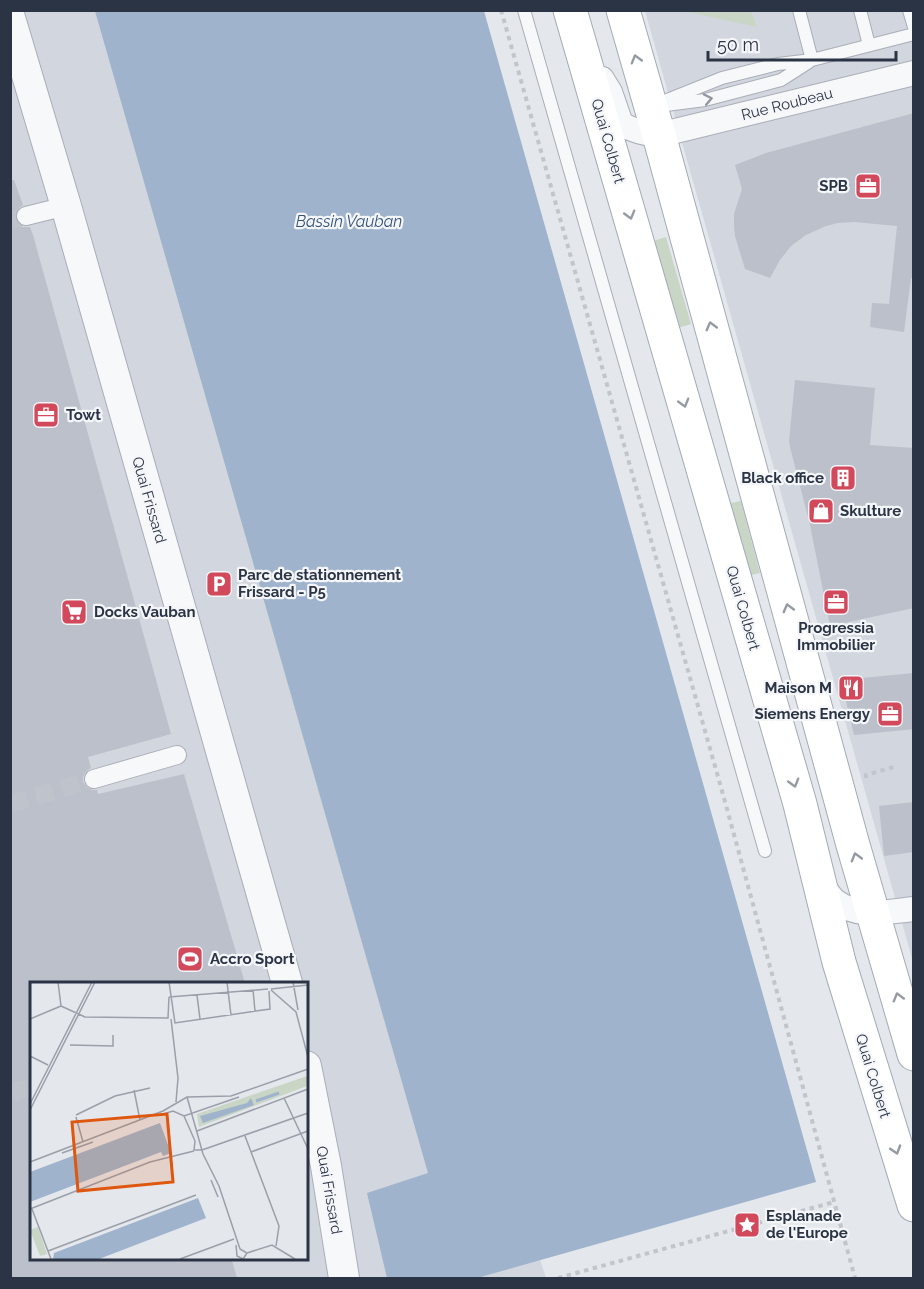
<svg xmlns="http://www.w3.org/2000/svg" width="924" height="1289" viewBox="0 0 924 1289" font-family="Raleway,sans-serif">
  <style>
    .built { fill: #d2d6de; fill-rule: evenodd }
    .green { fill: #c9d6c5 }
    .water { fill: #9fb4cc }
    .building { fill: #bbc0ca }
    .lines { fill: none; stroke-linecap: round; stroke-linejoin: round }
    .pedestrian-tunnel { stroke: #bfc3cb; stroke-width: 18; stroke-dasharray: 18 9; stroke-linecap: butt }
    .service-casing { stroke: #a9aeb7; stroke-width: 14 }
    .pedestrian-casing { stroke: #a9aeb7; stroke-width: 20 }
    .minor-casing { stroke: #a9aeb7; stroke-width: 26 }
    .tertiary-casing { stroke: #a9aeb7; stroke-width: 32 }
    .primary-casing { stroke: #a3abb8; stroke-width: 35 }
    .path { stroke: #c2c5cb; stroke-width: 4; stroke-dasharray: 4.5 4.5; stroke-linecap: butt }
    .service { stroke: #f7f8fa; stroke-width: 12 }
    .pedestrian { stroke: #f7f8fa; stroke-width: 18 }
    .minor { stroke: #f7f8fa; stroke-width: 24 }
    .tertiary { stroke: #f7f8fa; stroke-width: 30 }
    .primary { stroke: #fff; stroke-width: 33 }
    .oneway { stroke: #959aa2 }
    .oneway2 { stroke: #9196a0 }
    .labels { text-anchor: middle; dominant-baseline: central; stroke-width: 4.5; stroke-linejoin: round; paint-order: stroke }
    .street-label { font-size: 15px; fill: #2b3445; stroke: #f4f6f9 }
    .poi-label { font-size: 15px; font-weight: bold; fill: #2b3445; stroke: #f4f6f9; text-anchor: start }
    .water-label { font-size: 16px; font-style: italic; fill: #34527a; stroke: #f4f6f9 }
    .inset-river { fill: none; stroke: #9fb4cc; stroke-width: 3 }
    .inset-road { fill: none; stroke: #9a9fa9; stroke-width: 1.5 }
    .view { fill: #df570f; fill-opacity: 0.15; stroke: #df570f; stroke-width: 3 }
    .inset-edge { fill: none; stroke: #2b3445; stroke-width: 3 }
  </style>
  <rect width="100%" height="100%" fill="#e4e7ec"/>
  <path class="built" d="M10 11H131L546 1278H11ZM32 983H306V1258H32Z
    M645 11H913V963L910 951Z"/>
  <path class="green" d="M684 11H751L757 27Z
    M666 237 691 324 678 328 653 241Z
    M741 501 760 573 747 576 727 504Z"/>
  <path class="water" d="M95 11H484L816 1182 477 1278H387L367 1193 428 1173Z"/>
  <path class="building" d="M914 113V278H911L904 332 870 327 872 303 889 304 897 226 854 222 838 223 826 226 806 235 791 246 780 260 770 278 745 269 735 236 734 226V214L742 189 735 165 766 153Z
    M10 180H14L23 205 19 208 15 212V219L18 224 22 227H30L33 235 171 734 88 757 91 768 86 772 83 777V782L87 787 92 790H97L98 794 184 774 245 983H32V1257H231L237 1278H10Z
    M795 380 875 388 870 445 914 448V608L830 626 810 525 790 447 789 441Z
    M914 673V729L854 735 841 680Z
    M914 802V852L884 856 879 806Z"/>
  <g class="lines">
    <path class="pedestrian-tunnel" d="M10 220 26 216
      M10 804 94 779
      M10 1093 32 1087"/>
    <defs>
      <path id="service" d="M524 10 765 851
        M799 10 812 60
        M860 10 869 45
        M909 10 914 27
        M666 105 705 100 781 80 809 62
        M652 106 722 78 778 64 812 60 914 34"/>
      <path id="pedestrian" d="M26 216 66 206
        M94 779 177 755"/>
      <path id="minor" d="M602 79 610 92 621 124C634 131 645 134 659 135L914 73
        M820 882C825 888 829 896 835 901 859 919 886 912 914 909"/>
      <path id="tertiary" d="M10 18 66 206 287 983
        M306 1066 326 1166 344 1278"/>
      <path id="primary" d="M570 10 800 804 839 962 914 1205
        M623 10 659 135 853 845 914 1054"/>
    </defs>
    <use href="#service" class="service-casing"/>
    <use href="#pedestrian" class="pedestrian-casing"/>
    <use href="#minor" class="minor-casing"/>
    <use href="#tertiary" class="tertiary-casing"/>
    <use href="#primary" class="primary-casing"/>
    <path class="path" d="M501 10 724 798 855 1278
      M866 778V775L894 767
      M558 1278 834 1202"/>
    <use href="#service" class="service"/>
    <use href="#pedestrian" class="pedestrian"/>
    <use href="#minor" class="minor"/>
    <use href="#tertiary" class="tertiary"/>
    <use href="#primary" class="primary"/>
  </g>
  <defs><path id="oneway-chevron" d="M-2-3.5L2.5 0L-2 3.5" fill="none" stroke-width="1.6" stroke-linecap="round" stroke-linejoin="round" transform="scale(1.5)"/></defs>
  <g class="oneway">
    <use href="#oneway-chevron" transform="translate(636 59) rotate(-106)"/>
    <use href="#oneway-chevron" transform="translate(630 215) rotate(74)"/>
    <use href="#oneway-chevron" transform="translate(711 326) rotate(-105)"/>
    <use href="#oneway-chevron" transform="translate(684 403) rotate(74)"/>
    <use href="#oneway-chevron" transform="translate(788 608) rotate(-105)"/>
    <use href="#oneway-chevron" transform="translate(794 783) rotate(74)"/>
    <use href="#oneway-chevron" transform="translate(856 857) rotate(-106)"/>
    <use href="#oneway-chevron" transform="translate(898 997) rotate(-106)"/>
    <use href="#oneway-chevron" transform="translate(896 1150) rotate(72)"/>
  </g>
  <use class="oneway2" href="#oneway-chevron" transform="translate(708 99) rotate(-12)"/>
  <defs>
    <symbol id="office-square" viewBox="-11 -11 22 22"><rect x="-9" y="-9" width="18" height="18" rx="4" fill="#d1495b" stroke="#f4f6f9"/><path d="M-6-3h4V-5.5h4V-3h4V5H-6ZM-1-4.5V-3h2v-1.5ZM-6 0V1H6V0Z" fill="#fff"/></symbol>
    <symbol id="building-square" viewBox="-11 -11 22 22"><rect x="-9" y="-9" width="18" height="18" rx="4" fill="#d1495b" stroke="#f4f6f9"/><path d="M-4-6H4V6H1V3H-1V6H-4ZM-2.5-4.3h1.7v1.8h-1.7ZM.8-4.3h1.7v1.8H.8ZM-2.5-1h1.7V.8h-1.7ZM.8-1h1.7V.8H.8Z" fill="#fff"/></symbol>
    <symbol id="shop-square" viewBox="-11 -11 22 22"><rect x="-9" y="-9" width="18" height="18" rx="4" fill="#d1495b" stroke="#f4f6f9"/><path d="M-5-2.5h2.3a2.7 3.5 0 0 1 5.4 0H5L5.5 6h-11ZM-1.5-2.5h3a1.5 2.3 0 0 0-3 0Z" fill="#fff"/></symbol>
    <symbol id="parking-square" viewBox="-11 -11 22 22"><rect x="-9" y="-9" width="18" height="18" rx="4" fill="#d1495b" stroke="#f4f6f9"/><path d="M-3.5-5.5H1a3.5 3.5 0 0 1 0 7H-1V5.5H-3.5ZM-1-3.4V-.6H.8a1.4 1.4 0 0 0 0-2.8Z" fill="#fff"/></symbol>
    <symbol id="supermarket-square" viewBox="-11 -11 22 22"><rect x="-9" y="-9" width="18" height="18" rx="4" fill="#d1495b" stroke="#f4f6f9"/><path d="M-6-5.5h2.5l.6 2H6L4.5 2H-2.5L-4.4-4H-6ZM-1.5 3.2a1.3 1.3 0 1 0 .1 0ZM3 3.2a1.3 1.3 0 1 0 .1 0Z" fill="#fff"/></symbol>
    <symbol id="restaurant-square" viewBox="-11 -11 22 22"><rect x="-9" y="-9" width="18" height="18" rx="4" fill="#d1495b" stroke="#f4f6f9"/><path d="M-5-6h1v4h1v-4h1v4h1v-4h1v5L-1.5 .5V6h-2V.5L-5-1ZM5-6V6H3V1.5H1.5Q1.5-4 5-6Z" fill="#fff"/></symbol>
    <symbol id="stadium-square" viewBox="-11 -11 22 22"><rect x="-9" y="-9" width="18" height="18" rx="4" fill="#d1495b" stroke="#f4f6f9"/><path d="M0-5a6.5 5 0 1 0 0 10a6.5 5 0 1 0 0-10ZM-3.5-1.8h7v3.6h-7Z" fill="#fff"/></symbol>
    <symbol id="sight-square" viewBox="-11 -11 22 22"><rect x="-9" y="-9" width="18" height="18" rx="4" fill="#d1495b" stroke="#f4f6f9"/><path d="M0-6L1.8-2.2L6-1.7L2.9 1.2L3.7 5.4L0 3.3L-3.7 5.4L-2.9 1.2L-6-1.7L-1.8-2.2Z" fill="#fff"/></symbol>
  </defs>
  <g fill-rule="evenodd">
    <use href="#office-square" x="853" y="171" width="30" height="30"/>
    <use href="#office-square" x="31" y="400" width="30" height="30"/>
    <use href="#building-square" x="828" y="463" width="30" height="30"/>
    <use href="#shop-square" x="806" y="496" width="30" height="30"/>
    <use href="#parking-square" x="204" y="569" width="30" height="30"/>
    <use href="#office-square" x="821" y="587" width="30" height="30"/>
    <use href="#supermarket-square" x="59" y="597" width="30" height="30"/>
    <use href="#restaurant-square" x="836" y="673" width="30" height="30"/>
    <use href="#office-square" x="875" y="699" width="30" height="30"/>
    <use href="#stadium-square" x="175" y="944" width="30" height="30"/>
    <use href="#sight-square" x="732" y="1210" width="30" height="30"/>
  </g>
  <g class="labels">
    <g class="street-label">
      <text transform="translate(787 104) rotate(-14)">Rue Roubeau</text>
      <text transform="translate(608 141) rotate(74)">Quai Colbert</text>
      <text transform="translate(149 500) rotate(74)">Quai Frissard</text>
      <text transform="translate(743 608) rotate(74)">Quai Colbert</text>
      <text transform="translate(873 1076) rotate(73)">Quai Colbert</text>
      <text transform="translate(329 1190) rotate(80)">Quai Frissard</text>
    </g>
    <g class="poi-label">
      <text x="848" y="186" text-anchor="end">SPB</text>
      <text x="66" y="415">Towt</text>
      <text x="824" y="478" text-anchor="end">Black office</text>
      <text x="840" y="511">Skulture</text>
      <text x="238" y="575">Parc de stationnement<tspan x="238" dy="17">Frissard - P5</tspan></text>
      <text x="94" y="612">Docks Vauban</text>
      <text x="836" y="628" text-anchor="middle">Progressia<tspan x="836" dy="17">Immobilier</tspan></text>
      <text x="832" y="688" text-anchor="end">Maison M</text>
      <text x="870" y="714" text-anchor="end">Siemens Energy</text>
      <text x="210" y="959">Accro Sport</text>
      <text x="766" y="1216">Esplanade<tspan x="766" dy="17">de l'Europe</tspan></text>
    </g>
    <g class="water-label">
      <text x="349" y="221">Bassin Vauban</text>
    </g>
  </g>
  <g transform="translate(30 982)">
    <rect width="278" height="278" fill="#e4e7ec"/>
    <path d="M277 94V104L169 145 167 132ZM8 245 17 272 10 274 0 248Z" fill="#c9d6c5"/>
    <path d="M221 116 224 123 173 141 170 134 217 121ZM130 141 141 171 133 174 131 170 0 220V190ZM168 216 176 236 69 277H23L24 271Z" fill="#9fb4cc"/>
    <path class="inset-river" d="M226 119 249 111"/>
    <path class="inset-road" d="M28 0 31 24M139 0 145 41 240 27 239 9M197 0 201 33M263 0 268 28M241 7 278 3M223 8 225 29M241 8 266 30 278 75M167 13 170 37M139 15 238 7M31 24 55 35 138 36 139 15M0 37 31 24M141 37 148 96 146 120M40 63 83 64V53M0 74 18 83M104 108 110 138M157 115 173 172 189 204 210 267M254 116 278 167M0 122 62 0M0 128 65 0M133 132 143 129 154 134 209 115M46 133 85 114 120 106M154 134 165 159 164 168H172M46 135 53 160M167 149 278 107M215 154 249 244 246 264M172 168 278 131M221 170 278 149M32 171 63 160M0 180 133 129 157 115 201 114 278 87M181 198 188 215M0 227 120 180 164 169M2 227 21 277M206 263 207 274 213 277 217 271 210 267M18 269 166 213M217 271 242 263 265 277M150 277 204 257"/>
    <path class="view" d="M137 132 143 200 48 209 42 140Z"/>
    <rect width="278" height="278" class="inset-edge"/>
  </g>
  <rect width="924" height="1289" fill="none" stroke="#2b3445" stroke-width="24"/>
  <path d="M708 51v9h188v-9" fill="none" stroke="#2b3445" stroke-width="3"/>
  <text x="717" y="51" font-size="18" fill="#2b3445" stroke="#f4f6f9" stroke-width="4.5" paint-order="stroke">50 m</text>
</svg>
